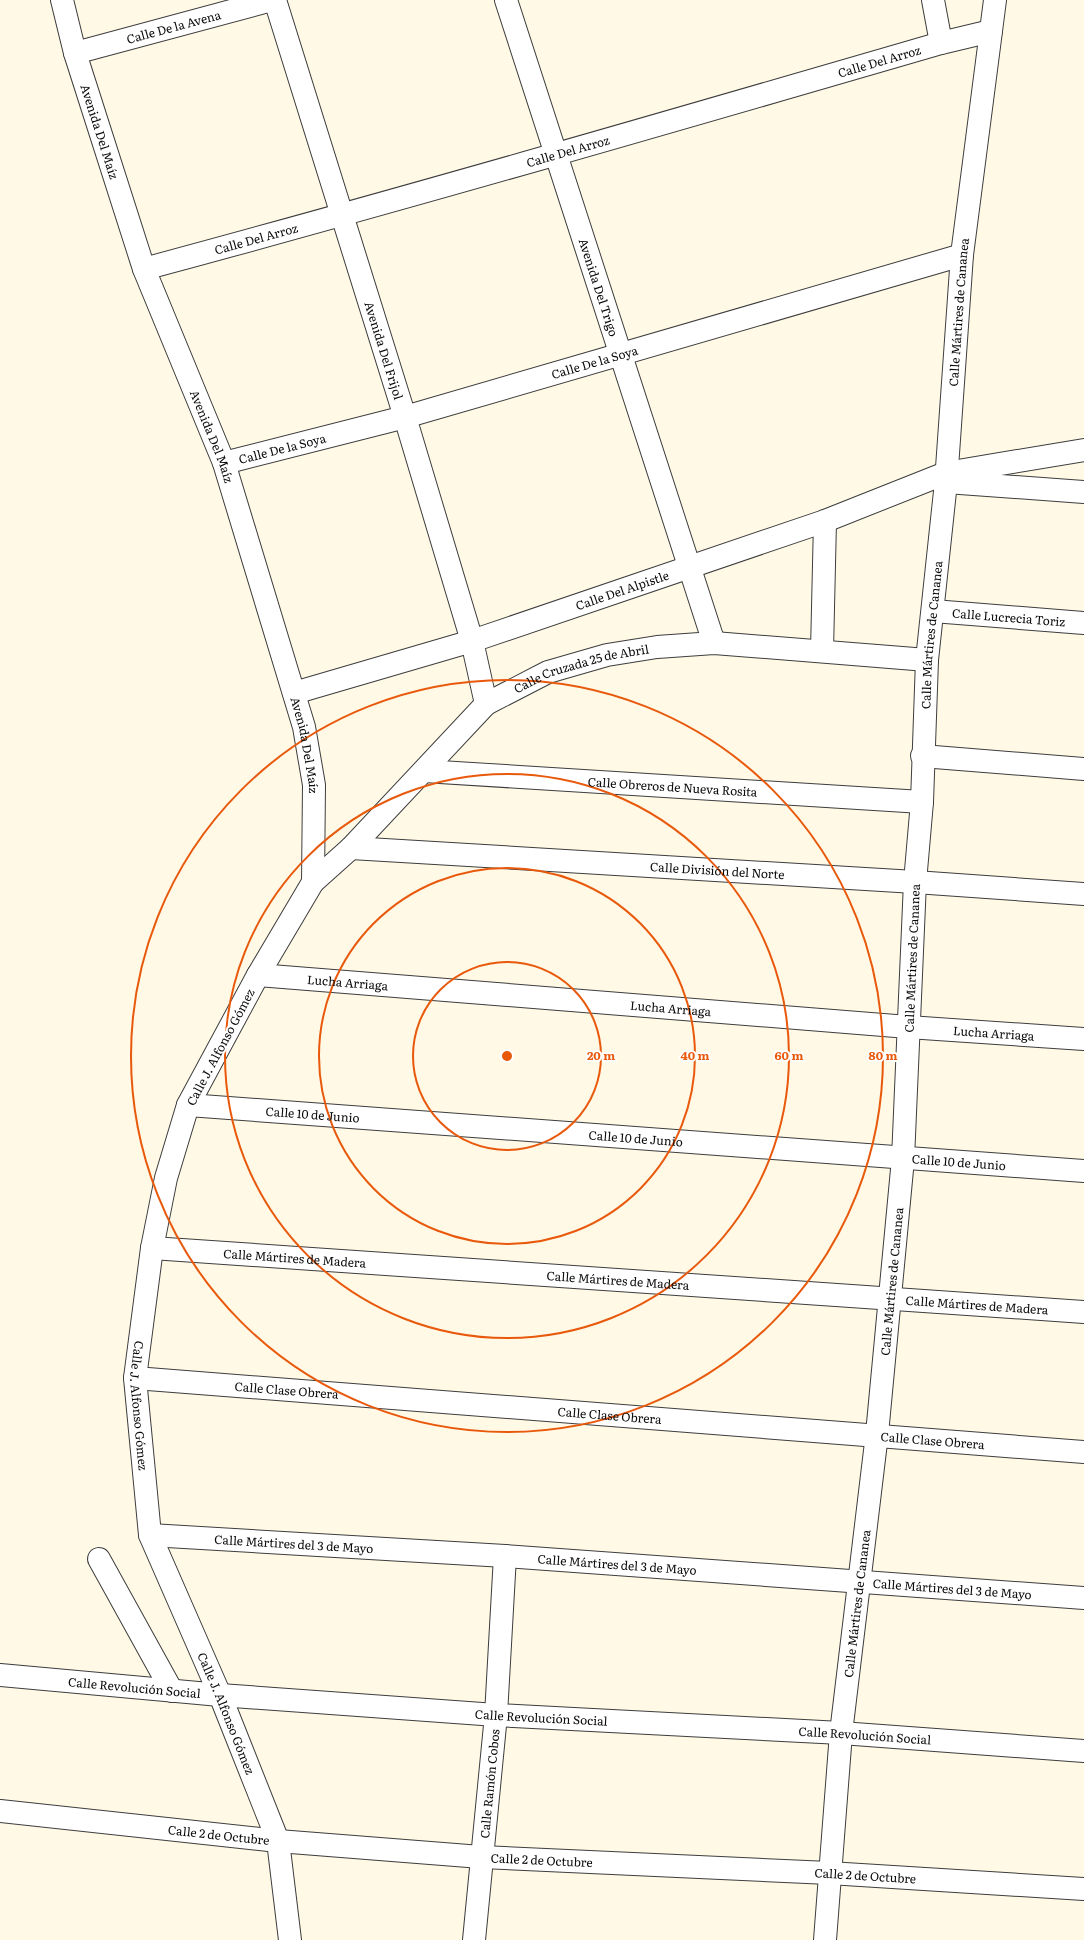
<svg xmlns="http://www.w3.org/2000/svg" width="1084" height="1940" viewBox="0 0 1084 1940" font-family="Literata,serif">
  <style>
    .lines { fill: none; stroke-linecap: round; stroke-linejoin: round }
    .minor-casing { stroke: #3d3d3d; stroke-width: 24 }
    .tertiary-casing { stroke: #3d3d3d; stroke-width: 24 }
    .minor { stroke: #fff; stroke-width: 22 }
    .tertiary { stroke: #fff; stroke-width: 22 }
    .ring { fill: none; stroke: #e8590c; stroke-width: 2 }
    .labels { text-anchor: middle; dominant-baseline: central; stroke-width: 4; stroke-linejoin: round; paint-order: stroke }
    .street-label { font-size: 12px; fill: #0a0a0a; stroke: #fff }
    .centre { fill: #e8590c; stroke: #fff; stroke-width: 2 }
    .ring-label { font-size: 12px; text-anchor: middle; font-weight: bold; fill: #e8590c; stroke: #fff; stroke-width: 4; stroke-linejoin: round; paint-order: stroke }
  </style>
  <rect width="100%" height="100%" fill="#fff9e6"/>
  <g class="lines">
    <defs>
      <g id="minor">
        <path id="s1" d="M275 0 405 417 472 641 486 704"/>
        <path id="s2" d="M506 0 714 643"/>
        <path d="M933 0 941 43"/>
        <path id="s3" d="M75 53 272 0"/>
        <path id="s4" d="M144 269C411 197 676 120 941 43L991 31"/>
        <path id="s5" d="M224 463 405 417 962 255"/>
        <path d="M946 482 1084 492"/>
        <path id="s6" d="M933 611 1084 623"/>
        <path d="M822 651 825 521"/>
        <path id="s7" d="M294 693 472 641 825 521 946 473 1084 450"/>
        <path d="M922 756 1084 769"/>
        <path id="s8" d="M424 771 922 802"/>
        <path id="s9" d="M351 848 915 882 1084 894"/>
        <path id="s10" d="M313 882 351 848 486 704 548 672 607 655 657 647 714 643 927 660"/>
        <path id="s11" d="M258 975 908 1027 1084 1039"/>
        <path id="s12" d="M188 1105 1084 1171"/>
        <path id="s13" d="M152 1248 1084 1312"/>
        <path id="s14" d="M135 1378 1084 1452"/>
        <path id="s15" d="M150 1535 505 1556 1084 1598"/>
        <path d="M99 1559 172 1691"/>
        <path id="s16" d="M0 1675 220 1695 496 1715 841 1733 1084 1751"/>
        <path id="s17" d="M0 1811 278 1841 481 1857 829 1873 1084 1889"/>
        <path id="s18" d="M474 1940 496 1715 505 1556"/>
        <path id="s19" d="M825 1940 841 1733 877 1434 903 1159 915 882 922 802 927 660 946 482 962 255 995 0"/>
      </g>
      <g id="tertiary">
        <path id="s20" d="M62 0 75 53 144 269 224 463 304 727 314 785 313 882 258 975 188 1105 166 1178 152 1248 135 1378 150 1535 220 1695 278 1841 290 1940"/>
      </g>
    </defs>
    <use href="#minor" class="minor-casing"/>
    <use href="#tertiary" class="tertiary-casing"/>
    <use href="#minor" class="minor"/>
    <use href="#tertiary" class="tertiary"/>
  </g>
  <g class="ring">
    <circle cx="507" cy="1056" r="94"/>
    <circle cx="507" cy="1056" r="188"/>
    <circle cx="507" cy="1056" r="282"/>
    <circle cx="507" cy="1056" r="376"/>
  </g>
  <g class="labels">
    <g class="street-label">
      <text stroke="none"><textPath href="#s3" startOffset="102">Calle De la Avena</textPath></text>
      <text stroke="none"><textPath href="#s4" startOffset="764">Calle Del Arroz</textPath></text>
      <text stroke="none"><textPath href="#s20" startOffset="137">Avenida Del Maíz</textPath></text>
      <text stroke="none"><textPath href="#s4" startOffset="440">Calle Del Arroz</textPath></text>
      <text stroke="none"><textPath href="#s4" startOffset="116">Calle Del Arroz</textPath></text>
      <text stroke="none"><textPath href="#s2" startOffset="302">Avenida Del Trigo</textPath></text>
      <text stroke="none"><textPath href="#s19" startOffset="1634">Calle Mártires de Cananea</textPath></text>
      <text stroke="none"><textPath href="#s1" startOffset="367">Avenida Del Frijol</textPath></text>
      <text stroke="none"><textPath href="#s5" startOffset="384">Calle De la Soya</textPath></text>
      <text stroke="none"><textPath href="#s20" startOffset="462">Avenida Del Maíz</textPath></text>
      <text stroke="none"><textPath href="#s5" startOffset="60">Calle De la Soya</textPath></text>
      <text stroke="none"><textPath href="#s7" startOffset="344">Calle Del Alpistle</textPath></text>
      <text stroke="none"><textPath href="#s6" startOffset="76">Calle Lucrecia Toriz</textPath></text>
      <text stroke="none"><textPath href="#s19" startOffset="1310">Calle Mártires de Cananea</textPath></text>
      <text stroke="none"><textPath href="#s10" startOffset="351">Calle Cruzada 25 de Abril</textPath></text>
      <text stroke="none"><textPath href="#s20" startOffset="785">Avenida Del Maíz</textPath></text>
      <text stroke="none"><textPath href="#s8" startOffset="249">Calle Obreros de Nueva Rosita</textPath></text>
      <text stroke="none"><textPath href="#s9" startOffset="367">Calle División del Norte</textPath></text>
      <text stroke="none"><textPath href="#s19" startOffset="986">Calle Mártires de Cananea</textPath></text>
      <text stroke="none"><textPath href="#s11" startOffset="90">Lucha Arriaga</textPath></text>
      <text stroke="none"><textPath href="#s11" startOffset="414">Lucha Arriaga</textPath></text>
      <text stroke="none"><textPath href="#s11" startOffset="738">Lucha Arriaga</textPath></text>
      <text transform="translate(220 1047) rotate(-62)">Calle J. Alfonso Gómez</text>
      <text stroke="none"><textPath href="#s12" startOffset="125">Calle 10 de Junio</textPath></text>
      <text stroke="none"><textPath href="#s12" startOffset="449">Calle 10 de Junio</textPath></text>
      <text stroke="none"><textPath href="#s12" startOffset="773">Calle 10 de Junio</textPath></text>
      <text stroke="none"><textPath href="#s13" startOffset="143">Calle Mártires de Madera</textPath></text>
      <text stroke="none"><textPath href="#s13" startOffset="467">Calle Mártires de Madera</textPath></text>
      <text stroke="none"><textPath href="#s19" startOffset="662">Calle Mártires de Cananea</textPath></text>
      <text stroke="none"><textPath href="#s13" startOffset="827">Calle Mártires de Madera</textPath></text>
      <text stroke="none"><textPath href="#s14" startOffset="152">Calle Clase Obrera</textPath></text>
      <text stroke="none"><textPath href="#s20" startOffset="1485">Calle J. Alfonso Gómez</textPath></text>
      <text stroke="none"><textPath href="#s14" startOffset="476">Calle Clase Obrera</textPath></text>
      <text stroke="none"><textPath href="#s14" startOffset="800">Calle Clase Obrera</textPath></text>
      <text stroke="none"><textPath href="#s15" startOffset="144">Calle Mártires del 3 de Mayo</textPath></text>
      <text stroke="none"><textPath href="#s15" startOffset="468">Calle Mártires del 3 de Mayo</textPath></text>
      <text stroke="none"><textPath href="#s15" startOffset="804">Calle Mártires del 3 de Mayo</textPath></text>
      <text stroke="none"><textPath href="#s19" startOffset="338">Calle Mártires de Cananea</textPath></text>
      <text stroke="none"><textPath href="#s16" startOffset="135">Calle Revolución Social</textPath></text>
      <text stroke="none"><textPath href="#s20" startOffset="1809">Calle J. Alfonso Gómez</textPath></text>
      <text stroke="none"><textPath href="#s16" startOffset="543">Calle Revolución Social</textPath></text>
      <text stroke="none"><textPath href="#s16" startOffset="867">Calle Revolución Social</textPath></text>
      <text stroke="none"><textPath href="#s18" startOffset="157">Calle Ramón Cobos</textPath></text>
      <text stroke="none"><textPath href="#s17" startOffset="220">Calle 2 de Octubre</textPath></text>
      <text stroke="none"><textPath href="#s17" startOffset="544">Calle 2 de Octubre</textPath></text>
      <text stroke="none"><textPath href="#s17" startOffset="868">Calle 2 de Octubre</textPath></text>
    </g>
  </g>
  <circle cx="507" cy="1056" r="6" class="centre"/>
  <g class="ring-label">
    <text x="601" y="1060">20 m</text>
    <text x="695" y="1060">40 m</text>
    <text x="789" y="1060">60 m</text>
    <text x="883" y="1060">80 m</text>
  </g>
</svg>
